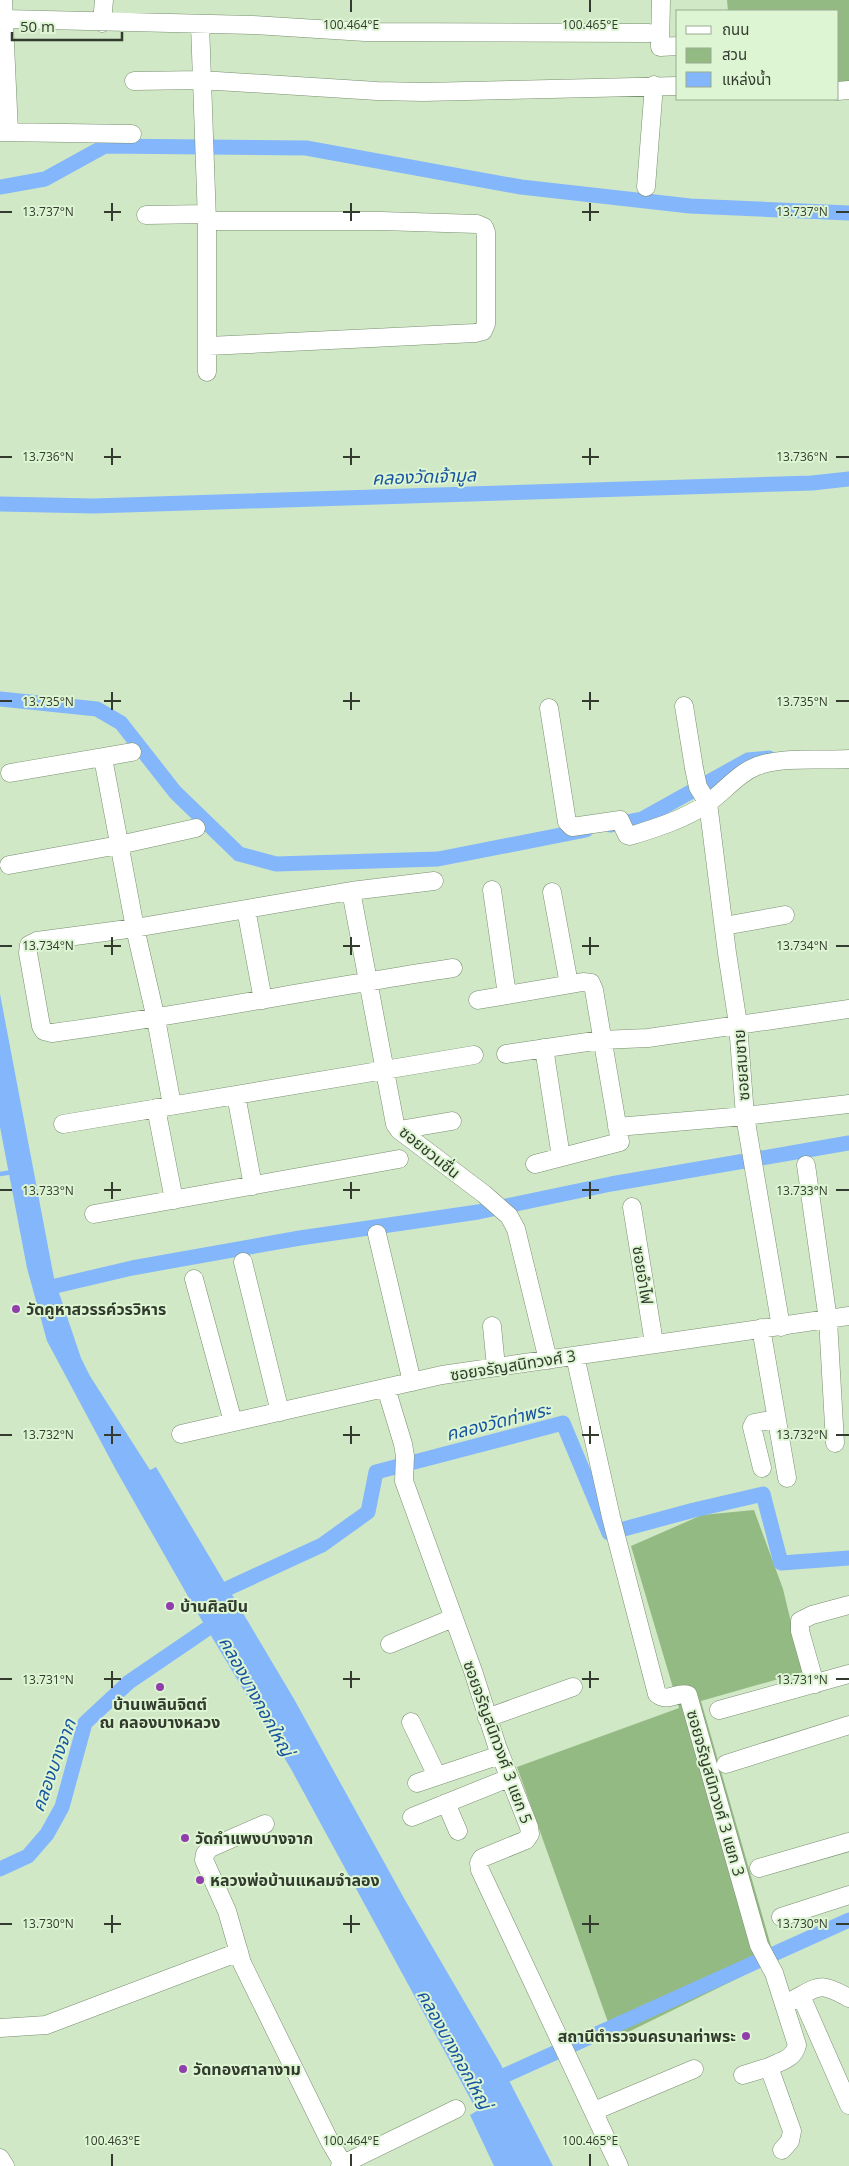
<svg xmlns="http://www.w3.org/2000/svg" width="849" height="2166" viewBox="0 0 849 2166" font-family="'Open Sans','Noto Sans Thai',sans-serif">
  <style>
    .green { fill: #94ba83 }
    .water { fill: #84b6fb }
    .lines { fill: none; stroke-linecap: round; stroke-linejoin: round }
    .stream { stroke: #84b6fb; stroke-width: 4.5 }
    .canal { stroke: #84b6fb; stroke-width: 15 }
    .minor-casing { stroke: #798f70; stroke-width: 19 }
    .minor { stroke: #fff; stroke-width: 18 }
    .ticks { fill: none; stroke: #323b2e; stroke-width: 2 }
    .poi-dot { fill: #903eac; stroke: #ddf5d2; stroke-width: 2 }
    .labels { text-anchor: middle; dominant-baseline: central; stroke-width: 4; stroke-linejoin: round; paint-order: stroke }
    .street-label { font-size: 16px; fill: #323b2e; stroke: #ddf5d2 }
    .poi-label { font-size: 16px; font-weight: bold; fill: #323b2e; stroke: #ddf5d2; text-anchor: start }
    .water-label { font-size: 18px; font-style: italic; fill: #1855a0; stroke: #ddf5d2 }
    .ticks-label { font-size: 12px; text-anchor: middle; fill: #323b2e; stroke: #ddf5d2; stroke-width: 4; stroke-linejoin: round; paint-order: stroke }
  </style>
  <rect width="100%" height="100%" fill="#d0e8c6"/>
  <path class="green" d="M727 0H849V89H838V11H728Z
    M754 1510 783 1589 803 1672 701 1701 775 1960 614 2039 517 1767 679 1708 631 1546 702 1515Z"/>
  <path class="water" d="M0 994 54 1278 81 1358 90 1376 150 1470 156 1467 294 1699 405 1900 499 2061 553 2166H494L470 2115 477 2111 291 1769 201 1619 116 1470 47 1341 27 1268 0 1127Z"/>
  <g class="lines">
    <path class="stream" d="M0 1174 13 1172"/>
    <path class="canal" d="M0 187 45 179 105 146 306 148 521 187 690 206 849 213
      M0 504 94 506 812 483 849 479
      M0 699 97 709 121 723 175 792 239 854 276 864 438 859 586 830
      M611 825 642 819 748 760 769 758
      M47 1288 132 1268 300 1238 478 1212 611 1184 849 1143
      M209 1597 322 1545 368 1512 376 1472 563 1423 609 1533 694 1510 763 1494 781 1563 849 1558
      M0 1869 28 1856 47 1834 62 1807 85 1723 129 1682 217 1622
      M488 2083 849 1920"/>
    <defs>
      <path id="minor" d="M3 0 9 132
        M661 0 660 47 678 46
        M5 19 253 25 365 32 649 33
        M102 23 104 0
        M200 24 207 221V372
        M134 81 201 80 377 91 423 92 678 86
        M838 91 849 90
        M0 132 132 134
        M646 187 654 85
        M146 215 207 214
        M207 221H381L477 224 484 227 486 232V324L483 331 475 333 208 346
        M684 706 694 768 698 787 708 803 727 953 738 1024 745 1116 781 1327
        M549 708 567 822 572 827 620 820 627 835 630 836C656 828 685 819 708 803 725 791 737 774 757 766 785 756 820 761 849 759
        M103 758 135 928 156 1019 172 1105
        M10 773 132 752
        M9 865 119 845 196 828
        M434 881 351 891 135 928 37 941 29 945 28 953 41 1026 44 1031 52 1033C186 1015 319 988 453 968
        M492 890 507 995
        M351 891 395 1124 399 1130 484 1194 509 1216 516 1229 548 1360
        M552 892 569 984
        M246 909 263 1000
        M724 926 785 915
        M478 1000 583 982 591 983 594 990 620 1142 535 1164
        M544 1048 561 1157
        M506 1054 601 1040 648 1038 849 1009
        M236 1095 253 1186
        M156 1108 174 1200
        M63 1124 474 1055
        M617 1127 745 1116 849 1104
        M399 1130 452 1121
        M806 1165 828 1320 835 1443
        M632 1207 654 1343
        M94 1214 399 1159
        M377 1234 412 1382
        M243 1262 280 1412
        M194 1279 233 1422
        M492 1326 496 1367
        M761 1328 787 1478
        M575 1356 611 1517 657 1694C668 1703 677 1691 688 1695L759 1945 774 1973 797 2045C794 2059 781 2061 769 2067L792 2131 790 2141 782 2150
        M386 1388 403 1444 405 1456 404 1481 473 1671 497 1746 529 1827 530 1834 526 1840 482 1858 479 1863 480 1870 619 2166
        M181 1434 442 1375 849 1316
        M762 1468 752 1427 754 1423 776 1419
        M390 1644 453 1618
        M815 1684 800 1631V1621L812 1615 849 1605
        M719 1710 849 1674
        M487 1718 573 1687
        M411 1722 437 1776
        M726 1764 849 1725
        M417 1783 500 1755
        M446 1803 458 1831
        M412 1817 509 1778
        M265 1824 210 1848 205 1854 204 1860 227 1911 242 1963 330 2142 343 2164 340 2166
        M759 1868 849 1842
        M781 1917 849 1895
        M801 1996 849 2105
        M791 2001C820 1986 818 1981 849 1998
        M0 2028 46 2025 239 1952
        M743 2075 769 2067
        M594 2111 694 2069
        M0 2158 5 2166
        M343 2164 456 2109"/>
    </defs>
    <use href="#minor" class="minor-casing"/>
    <use href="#minor" class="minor"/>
  </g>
  <path class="ticks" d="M351 0V12M590 0V12M112 203V221M351 203V221M590 203V221M0 212H12M104 212H121M343 212H360M582 212H599M836 212H849M112 448V465M351 448V465M590 448V465M0 457H12M104 457H121M343 457H360M582 457H599M836 457H849M112 692V710M351 692V710M590 692V710M0 701H12M104 701H121M343 701H360M582 701H599M836 701H849M112 937V955M351 937V955M590 937V955M0 946H12M104 946H121M343 946H360M582 946H599M836 946H849M112 1182V1199M351 1182V1199M590 1182V1199M0 1190H12M104 1190H121M343 1190H360M582 1190H599M836 1190H849M112 1426V1444M351 1426V1444M590 1426V1444M0 1435H12M104 1435H121M343 1435H360M582 1435H599M836 1435H849M112 1671V1688M351 1671V1688M590 1671V1688M0 1679H12M104 1679H121M343 1679H360M582 1679H599M836 1679H849M112 1915V1933M351 1915V1933M590 1915V1933M0 1924H12M104 1924H121M343 1924H360M582 1924H599M836 1924H849M112 2154V2166M351 2154V2166M590 2154V2166"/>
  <g class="poi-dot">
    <circle cx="16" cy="1309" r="5"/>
    <circle cx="170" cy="1606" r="5"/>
    <circle cx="160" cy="1687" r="5"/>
    <circle cx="185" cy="1838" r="5"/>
    <circle cx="200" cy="1880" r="5"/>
    <circle cx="746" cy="2036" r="5"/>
    <circle cx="183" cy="2069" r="5"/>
  </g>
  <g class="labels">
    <g class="street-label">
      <text transform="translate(741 1065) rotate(-94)">ซอยสมชาย</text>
      <text transform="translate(430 1152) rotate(39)">ซอยชวนชื่น</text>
      <text transform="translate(643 1275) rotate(81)">ซอยอำไฟ</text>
      <text transform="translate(513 1365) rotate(-9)">ซอยจรัญสนิทวงศ์ 3</text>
      <text transform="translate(498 1742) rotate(70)">ซอยจรัญสนิทวงศ์ 3 แยก 5</text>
      <text transform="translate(716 1793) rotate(74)">ซอยจรัญสนิทวงศ์ 3 แยก 3</text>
    </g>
    <g class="poi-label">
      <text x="26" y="1309">วัดคูหาสวรรค์วรวิหาร</text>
      <text x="180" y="1606">บ้านศิลปิน</text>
      <text x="160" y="1704" text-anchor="middle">บ้านเพลินจิตต์<tspan x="160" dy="18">ณ คลองบางหลวง</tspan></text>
      <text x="195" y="1838">วัดกำแพงบางจาก</text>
      <text x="210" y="1880">หลวงพ่อบ้านแหลมจำลอง</text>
      <text x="736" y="2036" text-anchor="end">สถานีตำรวจนครบาลท่าพระ</text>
      <text x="193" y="2069">วัดทองศาลางาม</text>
    </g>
    <g class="water-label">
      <text transform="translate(424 476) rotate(-2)">คลองวัดเจ้ามูล</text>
      <text transform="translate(498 1421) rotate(-14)">คลองวัดท่าพระ</text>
      <text transform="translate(257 1696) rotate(61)">คลองบางกอกใหญ่</text>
      <text transform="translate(53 1765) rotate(-70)">คลองบางจาก</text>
      <text transform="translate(455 2049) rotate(61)">คลองบางกอกใหญ่</text>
    </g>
  </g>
  <g class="ticks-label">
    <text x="351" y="29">100.464°E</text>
    <text x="590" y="29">100.465°E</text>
    <text x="48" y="216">13.737°N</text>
    <text x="802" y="216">13.737°N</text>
    <text x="48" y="461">13.736°N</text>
    <text x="802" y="461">13.736°N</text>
    <text x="48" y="706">13.735°N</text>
    <text x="802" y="706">13.735°N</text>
    <text x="48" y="950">13.734°N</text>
    <text x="802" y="950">13.734°N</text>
    <text x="48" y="1195">13.733°N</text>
    <text x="802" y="1195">13.733°N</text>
    <text x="48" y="1439">13.732°N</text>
    <text x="802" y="1439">13.732°N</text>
    <text x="48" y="1684">13.731°N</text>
    <text x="802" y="1684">13.731°N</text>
    <text x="48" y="1928">13.730°N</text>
    <text x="802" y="1928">13.730°N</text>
    <text x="112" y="2145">100.463°E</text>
    <text x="351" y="2145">100.464°E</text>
    <text x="590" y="2145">100.465°E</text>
  </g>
  <rect x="676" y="10" width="162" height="90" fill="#ddf5d2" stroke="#99ab90"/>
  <rect x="686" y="26" width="25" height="8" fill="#ffffff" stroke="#99ab90"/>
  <text x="722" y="35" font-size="15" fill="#323b2e">ถนน</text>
  <rect x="686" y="48" width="25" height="15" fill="#94ba83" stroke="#99ab90"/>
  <text x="722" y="60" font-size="15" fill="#323b2e">สวน</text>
  <rect x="686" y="72" width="25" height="15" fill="#84b6fb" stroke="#99ab90"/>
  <text x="722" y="85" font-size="15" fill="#323b2e">แหล่งน้ำ</text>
  <path d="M12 32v8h110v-8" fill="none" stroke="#323b2e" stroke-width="2.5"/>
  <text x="20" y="32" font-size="15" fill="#323b2e" stroke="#ddf5d2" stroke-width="4" paint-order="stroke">50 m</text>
</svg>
